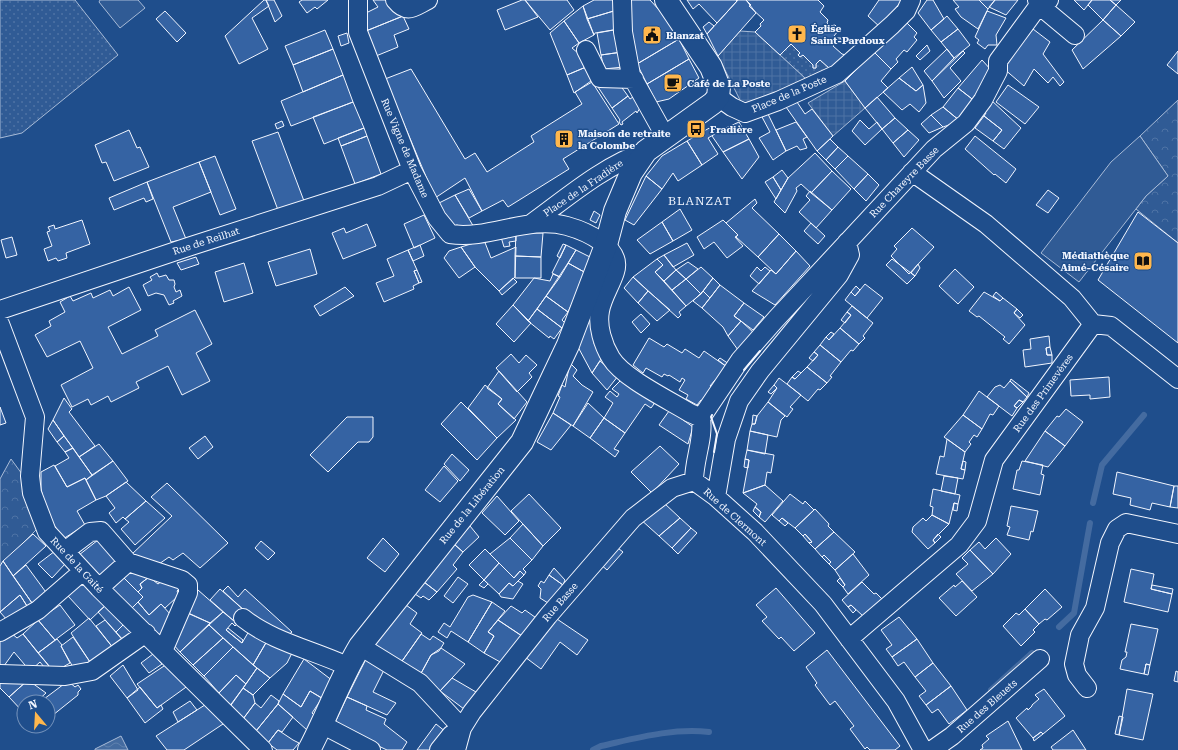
<svg xmlns="http://www.w3.org/2000/svg" width="1178" height="750" viewBox="0 0 1178 750" font-family="'Roboto Serif',serif">
  <style>
    .grass { fill: url(#grass-dots); stroke: #a8bbd7 }
    .park { fill: url(#park-crowns); stroke: #a8bbd7 }
    .pitch { fill: #305b95; stroke: #a8bbd7 }
    .plaza { fill: url(#plaza-grid); stroke: #a8bbd7 }
    .water { fill: url(#water-waves); stroke: #a8bbd7 }
    .lines { fill: none; stroke-linecap: round; stroke-linejoin: round }
    .stream { stroke: #446ba0; stroke-width: 6 }
    .building { fill: #3563a3; stroke: #f2f6ff }
    .street-casing { stroke: #f2f6ff; stroke-width: 20 }
    .secondary-casing { stroke: #f2f6ff; stroke-width: 24 }
    .street { stroke: #1f4e8c; stroke-width: 18 }
    .secondary { stroke: #1f4e8c; stroke-width: 22 }
    .wall { stroke: #f2f6ff; stroke-width: 2 }
    .labels { text-anchor: middle; dominant-baseline: central; stroke-width: 3; stroke-linejoin: round; paint-order: stroke }
    .poi-label { font-size: 10px; font-weight: bold; fill: #f2f6ff; stroke: #1f4e8c; text-anchor: start }
    .street-label { font-size: 10px; fill: #f2f6ff; stroke: #1f4e8c }
    .quarter-label { font-size: 12px; letter-spacing: 1px; fill: #f2f6ff; stroke: #1f4e8c }
  </style>
  <defs>
    <pattern id="grass-dots" width="8" height="8" patternUnits="userSpaceOnUse"><rect width="8" height="8" fill="#305b95"/><path d="M2 2h.1M6 6h.1" fill="none" stroke="#4e73a5" stroke-width="1.8" stroke-linecap="round"/></pattern>
    <pattern id="park-crowns" width="20" height="18" patternUnits="userSpaceOnUse"><rect width="20" height="18" fill="#305b95"/><path d="M2 6a3 3 0 1 1 6 0M12 15a3 3 0 1 1 6 0" fill="none" stroke="#4e73a5"/></pattern>
    <pattern id="plaza-grid" width="8" height="8" patternUnits="userSpaceOnUse"><rect width="8" height="8" fill="#305b95"/><path d="M0 4h8M4 0v8" fill="none" stroke="#4e73a5"/></pattern>
    <pattern id="water-waves" width="16" height="10" patternUnits="userSpaceOnUse"><rect width="16" height="10" fill="#446ba0"/><path d="M0 5q4-4 8 0t8 0" fill="none" stroke="#5f81ae"/></pattern>
  </defs>
  <rect width="100%" height="100%" fill="#1f4e8c"/>
  <path class="grass" d="M0 0H75L118 55 22 133 0 138Z
    M791 44 800 53 798 55 800 57 803 55 813 65V68H816V64L820 60 829 68 806 79 780 55Z"/>
  <path class="park" d="M1178 100V243L1136 209 1146 196 1168 176 1140 136Z
    M11 459 22 474 39 527 0 566V479Z"/>
  <path class="pitch" d="M100 0H138L145 8 120 28 99 2Z
    M1140 136 1168 176 1146 196 1079 282 1041 253 1111 162Z"/>
  <path class="plaza" d="M740 31 755 32 806 79 744 108 718 56Z
    M845 81 865 108 833 136 808 103Z"/>
  <path class="water" d="M121 736 128 750H95V749Z"/>
  <g class="lines">
    <path class="stream" d="M1093 503 1102 465 1144 415
      M1059 627 1074 613 1090 523
      M991 690 1032 653
      M593 750 601 746C637 738 672 728 709 732"/>
  </g>
  <path class="building" d="M264 0H266L269 6 252 18 268 49 239 64 225 36Z
    M266 0H274L282 16 275 22Z
    M302 0H328L317 9 315 7 307 13 299 2Z
    M373 0H386L403 16 366 31 364 14 378 7Z
    M522 0H525L538 17 505 30 497 10Z
    M525 0H567L574 10 550 30Z
    M594 0H616L617 10 587 19 583 6Z
    M627 0H650L661 12 679 39 637 64Z
    M687 0H736L737 1 717 23 699 4 693 9Z
    M738 0H746L756 13 718 56 707 34Z
    M746 0H818L824 6 820 12 828 20 827 23 830 26 835 25 838 28V31L834 36 836 38H841V40H838L833 46 842 54 846 55 845 58H841L829 71V68L820 60 816 64V68H813V65L803 55 800 57 798 55 800 53 791 44 780 55 755 32 761 26 760 24 764 20 749 6 751 5Z
    M879 0H902L881 28 868 16Z
    M927 0H933L944 19 931 30 918 13Z
    M953 0H979L988 9 978 29 961 17 955 9 959 7Z
    M979 0H995L988 9Z
    M995 0H1018L1006 15 989 7Z
    M1074 0H1092L1084 10Z
    M1092 0H1110L1116 5 1103 20 1088 5Z
    M1110 0H1121L1116 5Z
    M1116 5 1135 22 1121 36 1103 20Z
    M583 6 594 35 579 43 564 21Z
    M617 10 619 29 595 33 594 35 587 19Z
    M165 11 186 33 177 42 156 19Z
    M987 11 1006 18 996 35 997 45H988L985 49 977 43 979 40 975 37Z
    M403 16 409 29 394 35 398 47 376 56 366 31Z
    M947 16 958 29 941 42 931 30Z
    M1103 20 1121 36 1083 69 1072 50Z
    M564 21 579 43 572 48 578 53 586 67 567 75 550 33Z
    M709 22 714 26 707 34 703 27Z
    M907 23 917 33 914 37 917 40 907 52 904 50 896 59 898 62 891 69 874 52Z
    M619 29 622 52 601 55 597 33Z
    M958 29 970 45 954 58 941 42Z
    M1033 29 1050 42 1043 54 1064 82 1060 86 1053 77 1048 83 1034 69 1024 86 1003 68Z
    M325 30 333 49 293 65 285 46Z
    M347 33 349 43 341 46 338 36Z
    M679 39 689 59 647 84 637 64Z
    M927 45 930 51 920 60 916 56Z
    M333 49 343 75 303 92 293 65Z
    M947 49 954 58 932 81 924 71Z
    M963 51 965 53 950 68 961 81 944 98 932 81Z
    M1178 51V74L1167 65Z
    M622 52 623 67 604 69 601 55Z
    M874 52 891 69 881 81 888 88 865 108 845 81Z
    M689 59 699 78 669 99 656 102 647 84Z
    M982 60 992 71 976 102 958 88Z
    M586 67 591 75V81L574 93 567 75Z
    M912 67 923 85 916 91 899 78Z
    M411 69 465 159 475 153 487 172 534 142 531 136 582 104 575 92 592 82 619 124 563 159 569 169 508 207 503 200 482 211 465 178 435 198 385 79Z
    M343 75 353 102 291 126 281 101Z
    M899 78 916 91 923 85 926 103 919 112 910 104 902 110 883 92Z
    M594 81H617L628 96 612 108Z
    M1008 85 1039 107 1025 124 996 102Z
    M958 88 976 102 960 121 943 107Z
    M628 96 630 99 633 97 640 108 637 113 636 111 622 122 623 124 621 125 619 122 620 120 612 108Z
    M877 97 895 118 882 129 865 108Z
    M990 99 1021 128 1004 149 993 141 1002 130 984 116 986 113 983 111Z
    M353 102 364 128 324 144 313 117Z
    M797 102 805 114 812 109 833 136 817 151 786 107Z
    M943 107 960 121 943 127 931 115Z
    M768 114 786 151 773 160 759 138 770 132 762 117Z
    M931 115 943 127 929 133 921 124Z
    M984 116 1002 130 993 141 975 128Z
    M895 118 908 130 893 143 882 129Z
    M860 120 869 129 877 122 882 129 865 145 852 131Z
    M282 121 284 126 277 129 275 124Z
    M739 122 749 139 723 152 712 136 715 133Z
    M796 122 807 137 803 139 807 148 800 150 797 146 786 151 776 130Z
    M711 127 715 134 708 138 718 154 702 165 687 141Z
    M364 128 367 136 341 146 338 138Z
    M129 130 137 148 140 147 149 167 114 181 106 162 102 163 95 145Z
    M908 130 919 140 904 157 893 143Z
    M278 132 304 201 278 210 252 141Z
    M367 136 381 174 355 184 341 146Z
    M975 136 1016 169 1006 183 995 174 994 175 965 149Z
    M749 139 759 157 742 179 723 152Z
    M830 139 838 147 826 160 817 151Z
    M687 141 702 165 678 181 673 173 662 189 646 176 662 156Z
    M838 147 848 156 835 169 826 160Z
    M815 153 832 171 811 193 801 184 796 188 797 191 785 213 774 202 788 178Z
    M215 156 236 209 220 215 199 162Z
    M848 156 868 174 854 189 835 169Z
    M199 162 211 192 173 207 186 239 171 242 147 182Z
    M782 170 788 178 781 190 773 177Z
    M832 171 851 189 832 210 811 193Z
    M868 174 879 185 866 201 854 189Z
    M646 176 662 189 634 225 625 220Z
    M773 177 781 190 776 199 765 182Z
    M147 182 153 199 146 202 144 198 114 210 109 198Z
    M469 189 482 211 469 218 455 195Z
    M1048 190 1059 198 1048 213 1036 205Z
    M810 191 832 210 816 228 799 212 810 200 806 196Z
    M455 195 475 229 470 231 457 225 452 227 437 204Z
    M755 199 757 203 752 208 779 234 758 257 736 237 738 235 726 223Z
    M680 209 692 230 673 241 662 222Z
    M594 211 600 215 596 223 590 220Z
    M1138 212 1178 243V343L1098 280Z
    M424 215 435 238 414 248 404 224Z
    M82 220 90 244 66 253 67 258 58 261 56 258 48 261 44 249 52 246 47 232 50 231 48 227 54 225 55 229Z
    M723 220 738 235 735 237 743 246 727 258 714 242 704 249 697 237Z
    M662 222 673 241 650 254 637 240Z
    M811 223 825 236 818 244 804 231Z
    M367 224 376 246 343 259 332 233 344 228 346 233Z
    M912 228 934 247 909 274 891 256 897 249 894 246Z
    M516 233V241L509 242 510 246 504 247 501 237Z
    M516 233H543L541 257 515 256Z
    M779 234 796 251 776 274 758 257Z
    M12 237 17 255 6 258 1 240Z
    M484 240 491 258 516 247 515 277 499 291 475 267 461 247Z
    M687 243 694 255 673 267 664 255Z
    M563 244 566 245 560 258 557 256Z
    M420 245 424 256 413 261 408 250Z
    M566 245 576 250 560 277 552 273Z
    M461 247 475 267 459 278 444 258 449 251Z
    M310 249 317 274 276 286 268 262Z
    M408 250 417 270 414 271 419 283 413 286 414 289 384 302 376 283 394 276 387 259Z
    M576 250 592 258 586 273 568 263Z
    M796 251 810 266 775 305 752 291 771 270 776 274Z
    M664 255 676 270 664 281 655 272 663 265 657 259Z
    M515 256 541 257V278H515Z
    M196 257 199 264 181 270 177 263Z
    M657 259 663 265 655 272 686 306 679 312 681 315 678 318 633 277Z
    M892 259 915 276 907 284 886 265Z
    M688 262 698 269 686 279 676 270Z
    M244 263 253 293 224 302 215 272Z
    M568 263 586 273 568 312 546 296Z
    M918 264 920 268 915 276 911 273Z
    M701 267 713 278 701 294 686 279Z
    M757 267 761 271 765 267 770 271 759 284 750 276Z
    M955 269 974 287 958 304 939 286Z
    M417 270 422 282 419 283 414 271Z
    M676 270 686 279 672 290 664 281Z
    M157 273 159 277 166 275 169 280H174L175 284 174 287 176 292 180 290 182 296 173 301 174 303 169 305 164 295 156 293 148 296 143 285 152 280 150 277Z
    M553 274 560 277 528 321 513 305 534 278 550 281Z
    M633 277 648 291 638 303 624 288Z
    M513 278 517 282 502 295 499 291Z
    M713 278 720 285 710 298 703 291Z
    M686 279 701 294 686 306 672 290Z
    M865 284 883 298 867 318 845 300 851 292 855 296Z
    M720 285 744 303 734 316 741 321 728 336 723 327 702 308Z
    M856 286 860 290 855 296 851 292Z
    M129 287 141 310 108 327 122 354 158 336 155 330 195 310 212 344 196 353 210 381 182 395 168 366 136 382 139 388 111 402 108 396 91 405 88 399 72 407 61 385 93 368 80 341 47 357 35 335 51 326 49 321 65 312 60 302 70 296 73 301 91 293 93 298 110 290 113 296Z
    M345 287 354 296 320 316 314 306Z
    M648 291 670 310 657 321 638 303Z
    M703 291 710 298 702 308 693 301Z
    M984 292 1000 301 1003 298 1017 309 1014 313 1025 325 1009 344 1003 339 1005 337 979 316 977 317 969 311Z
    M996 292 1003 298 1000 301 993 296Z
    M546 296 568 312 562 320 565 323 562 328 537 309Z
    M744 303 764 317 753 330 734 316Z
    M513 305 531 323 514 342 496 324Z
    M852 306 873 323 863 336 865 338 859 344 840 328 851 315 847 312Z
    M537 309 562 328 554 339 550 336 549 338 528 321Z
    M1017 309 1023 315 1020 318 1014 313Z
    M847 312 851 315 845 323 841 320Z
    M641 314 650 324 641 333 632 322Z
    M589 316 596 342 594 343 601 359 592 373 578 347Z
    M741 321 754 333 738 350 728 336Z
    M840 328 859 344 853 351 851 350 841 362 820 345 826 337 829 340Z
    M831 332 834 334 829 340 826 337Z
    M1049 336 1050 347 1046 348 1047 355H1052V363L1025 367 1023 350 1031 349 1030 339Z
    M649 338 664 347 667 344 682 353 685 349 699 358 704 351 727 367 717 381 715 380 710 386 714 389 705 402 701 400 697 405 686 399 688 395 679 390 685 380 682 378 680 382 669 375 668 376 664 374 662 377 646 368 643 373 633 365Z
    M820 345 841 362 830 376 832 377 827 383 807 367 818 355 814 352Z
    M1050 347 1052 355H1047L1046 348Z
    M814 352 818 355 813 361 809 358Z
    M511 354 519 363 526 355 537 365 529 373 532 377 517 392 496 368Z
    M720 358 729 364 727 367 718 360Z
    M600 361 618 376 607 390 592 373Z
    M570 363 577 370 573 376 582 385 593 392 573 426 553 413 560 397 558 396 562 385 565 387Z
    M807 367 827 383 820 390 818 389 808 401 787 384 792 377 795 379Z
    M499 371 527 402 514 419 498 404 502 399 487 388Z
    M798 371 801 373 795 379 792 377Z
    M1109 377 1110 397 1090 399V395L1071 396 1070 380Z
    M779 378 801 395 790 407 793 409 787 417 768 402 777 388 774 385Z
    M622 379 653 399 654 404 651 408 645 404 625 433 604 418 613 403 605 397 610 391 617 397 619 394 612 389Z
    M1011 379 1029 393 1027 397 1010 381Z
    M1010 381 1027 397 1023 402 1019 400 1014 406 1017 408 1012 416 987 397 995 387 1000 385 1004 388Z
    M485 385 502 399 498 404 516 420 497 438 468 408Z
    M774 385 777 388 771 394 768 392Z
    M979 391 999 406 993 415 990 414 982 429 963 415Z
    M64 398 72 409 69 412 95 446 79 457 53 420Z
    M1019 400 1023 402 1017 408 1014 406Z
    M461 402 497 438 477 460 441 424Z
    M768 402 785 416 781 420 777 437 750 431 752 424H755L757 416Z
    M588 403 604 418 590 438 573 426Z
    M0 407 6 423 0 425Z
    M1066 409 1083 422 1065 446 1045 431 1057 416 1059 417Z
    M669 411 672 412 693 427 688 444 659 425Z
    M553 413 571 425 551 450 537 442Z
    M753 415 757 416 755 424H752Z
    M963 415 982 429 977 437 974 435 969 442 971 444 965 452 944 437Z
    M347 417H373V437L369 442H358L328 472 310 455Z
    M604 418 625 433 614 449 619 451 615 457 590 438Z
    M53 420 64 436 57 442 48 429Z
    M750 431 768 435 765 454 747 450Z
    M1045 431 1065 446 1048 467 1025 461Z
    M64 436 73 448 65 452 57 442Z
    M205 436 213 447 198 459 189 448Z
    M947 439 965 452 961 469 965 470 963 479 936 474 940 456 944 457Z
    M99 444 113 461 92 475 79 457Z
    M660 446 679 464 652 493 631 472Z
    M73 448 92 475 86 480 85 478 67 487 55 466 69 458 65 452Z
    M747 450 774 455 771 473 767 472 765 485 743 493 749 460 745 459Z
    M452 454 469 470 460 481 444 464Z
    M745 459 749 460 748 468 744 467Z
    M113 461 128 481 106 496 96 500 86 480Z
    M963 461 966 462 965 470 961 469Z
    M1022 461 1043 465 1041 474 1044 475 1040 495 1013 489 1017 470H1019Z
    M54 465 67 487 85 478 96 500 77 511 85 525 63 539 47 514 41 489V472Z
    M444 466 458 481 440 502 425 490Z
    M1117 472 1174 486 1170 507 1152 503 1150 510 1130 505 1131 498 1113 494Z
    M944 476 958 478 955 494 941 491Z
    M126 482 146 501 125 519 123 517 116 523 109 513 115 508 106 496Z
    M167 483 228 543 200 568 183 553 173 560 169 557 159 564 156 561 154 565 131 555 172 516 151 497Z
    M765 485 783 501 765 522 759 517 761 512 755 507 757 504 743 493Z
    M1174 486H1178V508L1170 507Z
    M933 489 960 495 958 504 954 503 949 524 932 515 933 507 930 506Z
    M529 494 561 528 543 546 511 511Z
    M790 494 803 504 805 501 814 510 795 528 782 518 779 521 772 515Z
    M497 496 519 521 505 535 482 513Z
    M146 501 165 518 135 545 121 529 129 522 125 519Z
    M664 503 680 518 659 536 639 518Z
    M954 503 958 504 957 511 953 510Z
    M1011 506 1038 511 1033 532 1031 531 1029 540 1007 535 1010 527 1007 526Z
    M755 507 761 512 759 517 753 511Z
    M815 509 829 524 828 526 834 532 815 549 809 543 812 542 805 534 803 536 795 528Z
    M932 515 949 524 933 540 935 543 928 549 912 532 913 527 923 518 926 521Z
    M680 518 691 528 672 548 659 536Z
    M782 518 788 523 785 526 779 521Z
    M523 524 543 546 532 560 510 538Z
    M470 526 479 537 463 552 454 544Z
    M691 528 697 533 678 554 672 548Z
    M834 532 855 552 835 570 829 564 831 562 824 555 822 557 815 549Z
    M33 534 46 546 13 576 3 561Z
    M805 534 812 542 809 543 803 536Z
    M938 534 941 537 935 543 933 540Z
    M383 538 399 554 385 572 367 558Z
    M510 538 532 560 523 569 526 572 524 575 520 571 514 578 490 554Z
    M996 538 1011 554 993 574 970 550 979 542 985 549Z
    M98 540 117 562 100 576 79 555Z
    M261 541 275 553 268 560 255 548Z
    M454 544 463 552 453 565 457 569 437 592 424 582Z
    M614 545 623 552 607 570 599 563Z
    M485 549 499 563 484 580 469 565Z
    M970 550 993 574 972 591 956 574 968 564 962 558Z
    M55 551 66 563 52 578 38 564Z
    M853 554 869 575 848 594 843 587 845 585 835 570Z
    M824 555 831 562 829 564 822 557Z
    M3 561 32 603 27 606 20 595 0 612V566Z
    M499 563 514 578 520 571 524 575 513 586 509 583 499 594 484 580Z
    M26 565 48 595 32 603 13 576Z
    M132 568 149 577 140 584 142 588 138 592 123 577Z
    M554 568 565 580 563 585 549 575Z
    M1131 569 1154 574 1151 589 1172 594 1168 612 1124 602Z
    M549 575 563 585 551 602 548 603 540 598 541 589 538 586 541 581 544 583Z
    M123 577 143 597 128 612 109 593Z
    M149 577 158 584 166 578 180 588 177 591 178 593 177 597 165 608 161 604 149 615 138 602 143 597 138 592 142 588 140 584Z
    M458 577 468 584 453 603 444 596Z
    M840 578 845 585 843 587 837 581Z
    M484 580 488 584 484 588 479 585Z
    M518 581 523 584 513 599 501 597 499 594 509 583 513 586Z
    M962 581 977 597 956 616 939 598 954 585 955 587Z
    M424 582 437 592 429 600 423 596 421 598 415 594Z
    M862 582 874 594 876 593 882 599 863 616 851 605 848 607 842 600Z
    M80 585 88 586 107 604 90 620 68 596Z
    M1152 585 1173 589 1172 594 1151 589Z
    M228 586 238 597 245 589 292 632 287 636 246 612 223 591Z
    M776 588 815 633 794 651 781 637 779 639 762 621 767 617 756 605Z
    M220 589 246 612 234 621 210 600Z
    M1045 589 1062 607 1047 620 1045 619 1039 624 1025 609Z
    M198 590 223 612 210 623 184 611Z
    M20 595 27 606 7 620 0 612Z
    M473 595 492 602 468 642 451 631 447 638 438 632 444 623 450 627 468 597Z
    M138 602 149 615 161 604 171 615 159 642 128 612Z
    M492 602 505 611 488 632 494 636 484 653 468 642Z
    M107 604 125 623 116 632 98 612Z
    M60 605 75 625 55 640 38 620Z
    M406 605 417 613 410 624 422 633 400 664 374 646Z
    M851 605 856 610 853 613 848 607Z
    M511 606 522 613 525 610 539 620 525 638 498 620Z
    M1025 609 1039 624 1033 630 1035 632 1021 646 1003 626 1016 613 1019 615Z
    M185 612 210 623 180 652 172 643Z
    M223 612 234 621 236 619 237 624 235 626 232 623 226 630 242 643 249 631 267 641 253 665 209 625Z
    M554 617 588 640 577 655 560 642 541 669 525 657Z
    M899 617 917 639 892 657 886 649 892 645 881 630Z
    M89 618 114 649 92 665 71 633Z
    M38 620 55 640 38 653 23 634Z
    M105 620 126 644 114 649 96 626Z
    M498 620 525 638 502 663 484 653 494 636 488 632Z
    M125 623 135 633 125 642 116 632Z
    M1131 624 1158 629 1150 665 1146 664 1144 674 1120 669 1122 660 1126 657 1127 652H1125Z
    M209 625 223 638 193 665 180 652Z
    M228 628 243 640 242 643 226 630Z
    M10 632 17 638 23 634 54 672H48L40 662 30 671 14 652 1 670H0V641Z
    M421 634 430 640 433 636 444 643 439 651 431 655 419 677 400 664Z
    M73 637 92 665 74 669 61 646Z
    M223 638 233 647 204 676 193 665Z
    M57 639 62 645 61 646 70 663 54 672 38 653Z
    M917 639 933 663 915 677 904 662 898 666 892 657Z
    M267 641 293 651 287 663 270 678 253 665Z
    M233 647 257 668 246 684 236 675 219 693 204 676Z
    M441 648 465 664 440 691 419 677 431 655Z
    M827 650 900 746 895 750H870L867 747 865 749 850 729 854 726 835 701 830 705 815 685 817 683 806 667Z
    M153 654 162 664 149 673 141 663Z
    M367 657 386 666 373 692 396 703 387 715 347 697Z
    M304 659 333 681 323 699 310 691 301 707 283 694Z
    M933 663 951 686 926 705 919 696 926 691 915 677Z
    M167 664 189 685 157 708 137 684Z
    M1146 664 1150 665 1148 675 1144 674Z
    M123 665 138 690 127 698 110 676Z
    M257 668 270 678 253 695 243 688Z
    M1176 671 1178 672V682L1174 681Z
    M236 675 246 684 229 708 216 696Z
    M452 678 476 692 464 709 440 691Z
    M0 679 28 680 9 697 0 688Z
    M28 680 46 693 36 702H24V713L9 697Z
    M68 681 75 687 78 685 81 689 78 692V695L48 719V702H40Z
    M951 686 967 710 949 724 938 709 932 713 926 705Z
    M140 687 157 708 161 705 163 709 145 723 127 698Z
    M243 688 253 695 255 703 243 719 229 707Z
    M1044 689 1065 716 1043 734 1041 732 1033 738 1016 718 1027 708 1028 710 1032 706V705L1039 699 1035 695Z
    M1127 689 1153 694 1143 740 1119 735Z
    M310 691 322 698 312 713 314 715 307 730 278 704 283 694 301 707Z
    M271 695 279 701 278 704 256 731 243 719 255 703 261 708Z
    M347 697 367 706 366 710 386 719 384 724 407 742 402 750H387L334 725Z
    M190 701 197 710 178 722 173 712Z
    M208 703 226 722 184 750H167L156 736Z
    M278 704 293 717 282 732 278 730 268 743 256 731Z
    M1119 716 1123 717 1119 735 1115 734Z
    M1008 721 1022 750H980L983 748 982 745 989 739 986 736Z
    M436 724 446 732 432 750H417Z
    M278 730 293 740 299 743 293 750H277L268 743Z
    M1073 730 1086 750H1053L1051 747Z
    M1041 732 1043 734 1034 741 1033 738Z"/>
  <g class="lines">
    <defs>
      <path id="street" d="M358 0V32L412 170 437 218 450 234C490 240 528 215 567 226 585 231 623 247 615 272 611 285 602 298 600 311 597 326 603 345 611 358 623 378 669 400 690 413L701 418C704 439 694 459 694 481L716 497 755 532 823 604 896 701 923 750
        M395 0C407 15 414 7 428 0
        M622 0 623 32 631 75 665 136
        M1049 0 1039 5 1075 35
        M586 50 600 78 634 79
        M718 97 732 107 745 113 778 101 837 74 892 25 906 11 911 0
        M912 172 986 224 1072 298 1093 324
        M532 223C569 196 602 167 646 151
        M0 310 191 246 378 186 412 170
        M0 324 35 417 30 476 32 493 47 532 99 588 263 750
        M1093 324 1111 326 1178 379
        M701 418 740 360 776 319 934 149 966 123 983 100 998 71V61L1039 5 1037 0
        M716 497 726 439 739 401 760 371 839 275 850 255 847 242
        M65 551 90 532 101 531 128 562 182 580 188 585V593L163 651
        M99 588 128 562
        M243 618C273 642 313 650 347 666
        M0 632 38 610 83 571
        M849 639 959 545 977 521 994 460 1093 324
        M360 646 420 683 462 728 451 735 439 750
        M0 674 65 676 92 671 146 633
        M1087 688 1077 675 1074 664 1080 635 1095 608 1110 543 1117 529 1126 523 1178 534
        M323 725 371 750
        M456 750 462 728 472 712 548 616 633 518 672 488 694 481
        M932 750 952 736 1040 659"/>
      <path id="secondary" d="M309 750C327 716 340 679 360 646L522 442 568 345 606 245 615 211 631 173 646 151 713 103 718 97 719 87 711 67 666 0"/>
    </defs>
    <use href="#street" class="street-casing"/>
    <use href="#secondary" class="secondary-casing"/>
    <use href="#street" class="street"/>
    <use href="#secondary" class="secondary"/>
    <path class="wall" d="M744 370 760 351
      M712 415 711 417 717 434 714 452"/>
  </g>
  <defs>
    <symbol id="church-square" viewBox="-11 -11 22 22"><rect x="-9" y="-9" width="18" height="18" rx="4" fill="#ffb74d" stroke="#1f4e8c"/><path d="M-1.2-6h2.4v3.5h3.3v2.4h-3.3V6h-2.4V-.1h-3.3v-2.4h3.3Z" fill="#111"/></symbol>
    <symbol id="civic-square" viewBox="-11 -11 22 22"><rect x="-9" y="-9" width="18" height="18" rx="4" fill="#ffb74d" stroke="#1f4e8c"/><path d="M-.6-6.5H3V-4.5H.6V-3L4-1V1h2V6H-6V1h2V-1L-.6-3ZM-1.2 2.5V6h2.4V2.5Z" fill="#111"/></symbol>
    <symbol id="cafe-square" viewBox="-11 -11 22 22"><rect x="-9" y="-9" width="18" height="18" rx="4" fill="#ffb74d" stroke="#1f4e8c"/><path d="M-5.5-4.5H6V0H3Q3 3.5 0 3.5H-2.5Q-5.5 3.5-5.5 0ZM3-3.2v2h1.7v-2ZM-6 4.5H4V6H-6Z" fill="#111"/></symbol>
    <symbol id="bus-square" viewBox="-11 -11 22 22"><rect x="-9" y="-9" width="18" height="18" rx="4" fill="#ffb74d" stroke="#1f4e8c"/><path d="M-5-6H5V4H4V6H2V4H-2V6H-4V4H-5ZM-3.5-4V0h7V-4ZM-3.5 1.2v1.5H-2V1.2ZM2 1.2v1.5H3.5V1.2Z" fill="#111"/></symbol>
    <symbol id="building-square" viewBox="-11 -11 22 22"><rect x="-9" y="-9" width="18" height="18" rx="4" fill="#ffb74d" stroke="#1f4e8c"/><path d="M-4-6H4V6H1V3H-1V6H-4ZM-2.5-4.3h1.7v1.8h-1.7ZM.8-4.3h1.7v1.8H.8ZM-2.5-1h1.7V.8h-1.7ZM.8-1h1.7V.8H.8Z" fill="#111"/></symbol>
    <symbol id="library-square" viewBox="-11 -11 22 22"><rect x="-9" y="-9" width="18" height="18" rx="4" fill="#ffb74d" stroke="#1f4e8c"/><path d="M-6-4Q-3-5.5-.7-3.5V5Q-3 3-6 4ZM6-4Q3-5.5 .7-3.5V5Q3 3 6 4Z" fill="#111"/></symbol>
  </defs>
  <g fill-rule="evenodd">
    <use href="#church-square" x="786" y="23" width="22" height="22"/>
    <use href="#civic-square" x="641" y="24" width="22" height="22"/>
    <use href="#cafe-square" x="662" y="72" width="22" height="22"/>
    <use href="#bus-square" x="685" y="118" width="22" height="22"/>
    <use href="#building-square" x="553" y="128" width="22" height="22"/>
    <use href="#library-square" x="1132" y="250" width="22" height="22"/>
  </g>
  <g class="labels">
    <g class="poi-label">
      <text x="811" y="28">Église<tspan x="811" dy="12">Saint-Pardoux</tspan></text>
      <text x="666" y="35">Blanzat</text>
      <text x="687" y="83">Café de La Poste</text>
      <text x="710" y="129">Fradière</text>
      <text x="578" y="133">Maison de retraite<tspan x="578" dy="12">la Colombe</tspan></text>
      <text x="1129" y="255" text-anchor="end">Médiathèque<tspan x="1129" dy="12">Aimé-Césaire</tspan></text>
    </g>
    <g class="street-label">
      <text transform="translate(789 94) rotate(-23)">Place de la Poste</text>
      <text transform="translate(405 148) rotate(67)">Rue Vigne de Madame</text>
      <text transform="translate(904 182) rotate(-46)">Rue Chareyre Basse</text>
      <text transform="translate(583 188) rotate(-34)">Place de la Fradière</text>
      <text transform="translate(206 241) rotate(-18)">Rue de Reilhat</text>
      <text transform="translate(1043 393) rotate(-54)">Rue des Primevères</text>
      <text transform="translate(472 505) rotate(-51)">Rue de la Libération</text>
      <text transform="translate(735 517) rotate(42)">Rue de Clermont</text>
      <text transform="translate(77 565) rotate(47)">Rue de la Gaité</text>
      <text transform="translate(560 602) rotate(-49)">Rue Basse</text>
      <text transform="translate(987 706) rotate(-41)">Rue des Bleuets</text>
    </g>
    <g class="quarter-label">
      <text x="700" y="201">BLANZAT</text>
    </g>
  </g>
  <g transform="translate(36 714) rotate(342)"><circle r="19" fill="#1f4e8c" stroke="#7391ba"/>
  <path d="M0-3L7 15L0 10L-7 15Z" fill="#ffb74d"/>
  <text y="-6" font-size="11" font-weight="bold" text-anchor="middle" fill="#f2f6ff">N</text>
  </g>
</svg>
